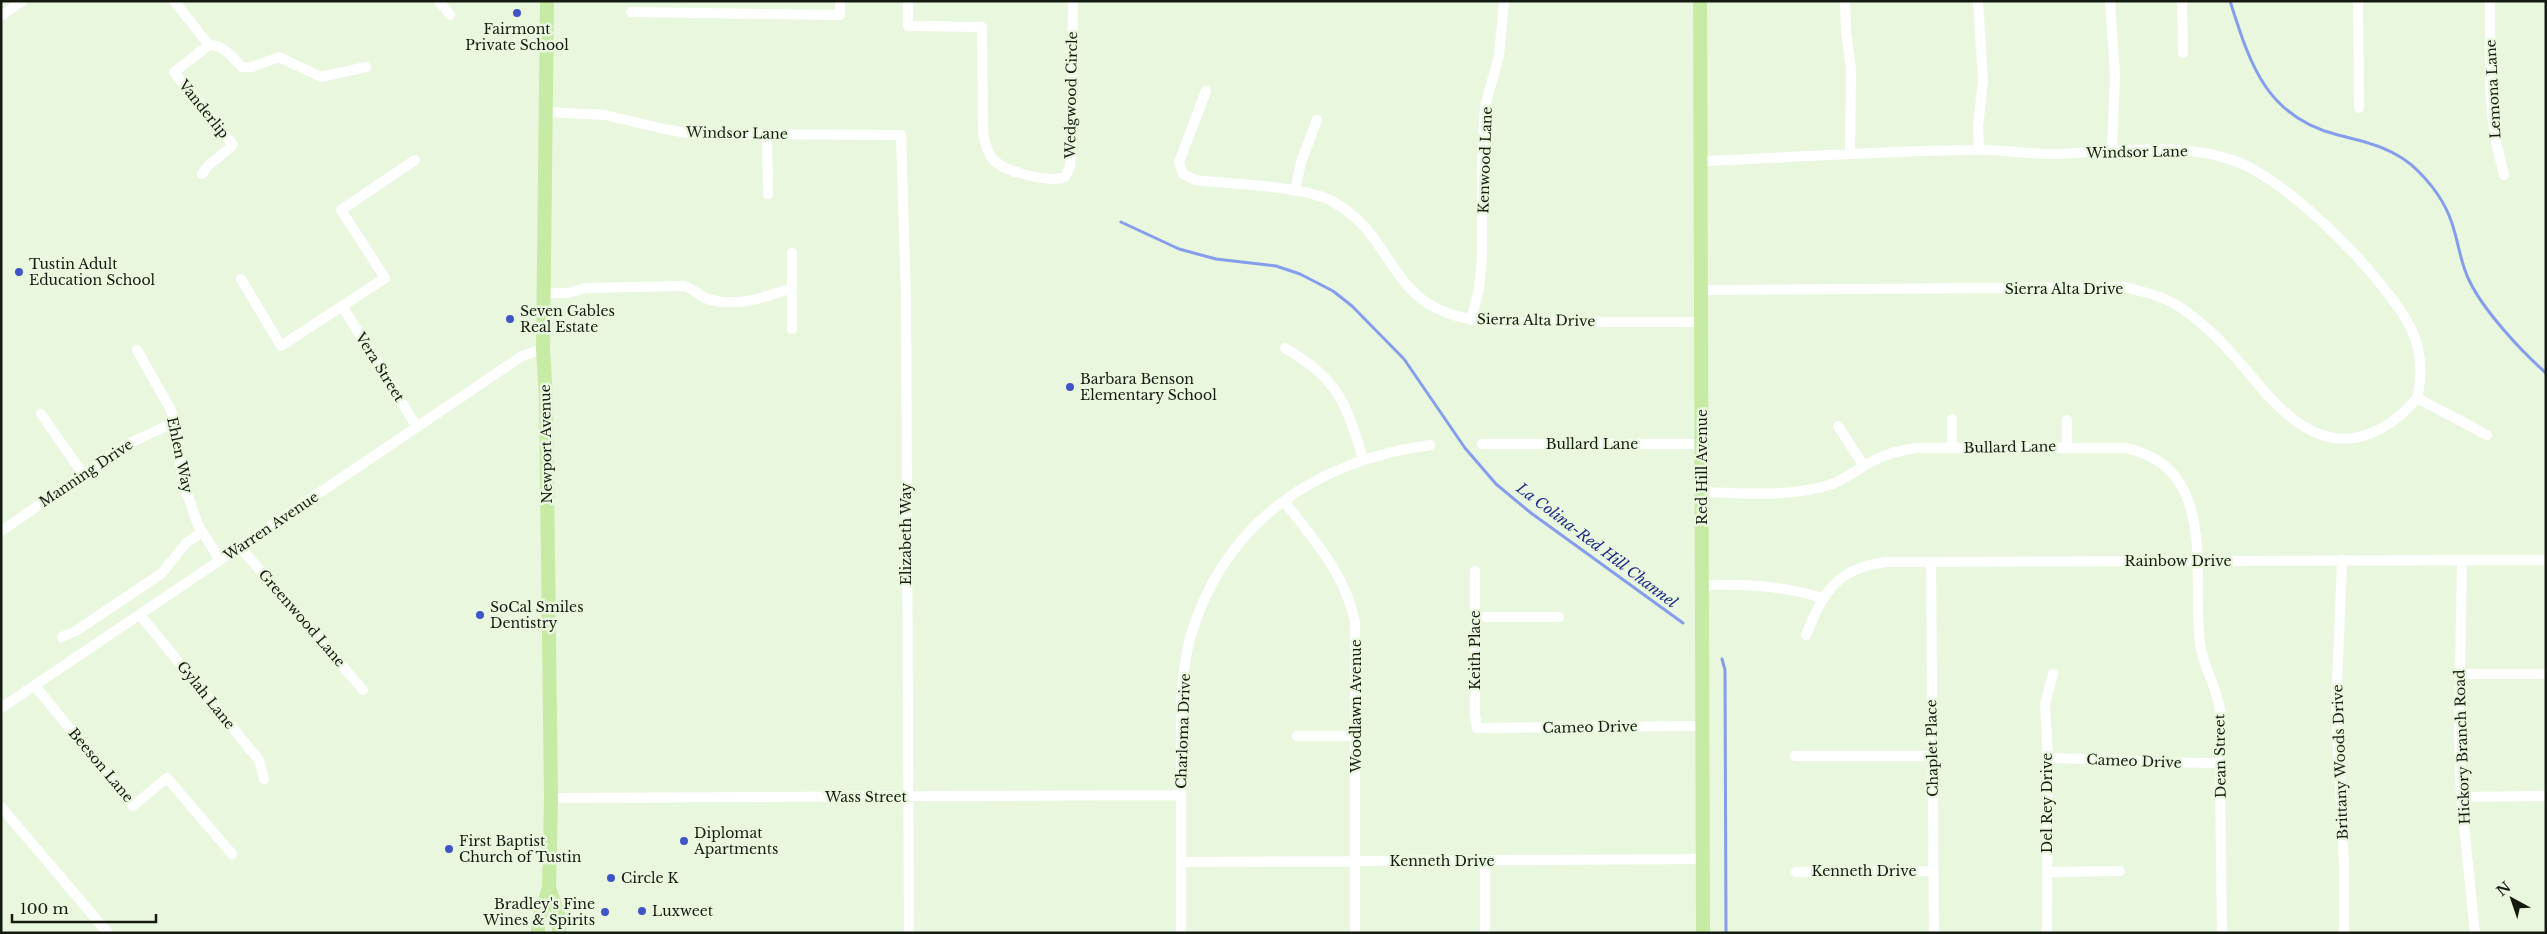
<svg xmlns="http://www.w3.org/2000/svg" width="2547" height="934" viewBox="0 0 2547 934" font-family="'Libre Baskerville',serif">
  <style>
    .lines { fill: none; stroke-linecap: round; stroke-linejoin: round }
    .stream { stroke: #869dec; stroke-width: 3 }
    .minor { stroke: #fff; stroke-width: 10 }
    .major { stroke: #c7eba5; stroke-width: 14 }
    .poi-dot { fill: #4054c8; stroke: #e9f7df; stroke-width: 2 }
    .labels { text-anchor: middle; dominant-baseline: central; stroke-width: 5; stroke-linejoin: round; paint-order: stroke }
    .poi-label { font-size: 14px; fill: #161b12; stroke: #e9f7df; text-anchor: start }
    .street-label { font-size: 14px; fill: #161b12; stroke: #e9f7df }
    .water-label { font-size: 15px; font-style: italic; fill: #212b85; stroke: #e9f7df }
  </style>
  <rect width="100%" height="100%" fill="#e9f7df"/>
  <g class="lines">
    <path class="stream" d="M2230 1C2250 64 2266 117 2338 135 2367 142 2397 149 2419 172 2435 188 2448 207 2454 230 2459 246 2461 264 2469 280 2483 310 2521 351 2546 373
      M1121 222 1179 249 1216 259 1276 266 1300 274 1333 291 1352 306 1404 359 1465 448 1496 484 1531 513 1683 623
      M1722 659 1725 670 1726 933"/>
    <path class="minor" d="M174 1 209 45
      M439 1 450 15
      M908 1V26L982 27 983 133C985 142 986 150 992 158 1002 172 1050 183 1065 177L1070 167 1071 155 1073 1
      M1845 1 1846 32 1851 69 1850 153
      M1978 1 1983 80 1978 127 1979 150
      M2110 1 2115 74 2112 151
      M2182 1 2183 53
      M2358 1 2359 108
      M2490 1V88L2494 134 2504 175
      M631 12 840 15V1
      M1 16 22 1
      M209 45C223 44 233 58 242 67H252L279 57 321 77 366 67
      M1206 91 1179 162 1183 174 1195 180C1230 184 1301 186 1330 200 1349 210 1363 223 1375 240 1394 266 1407 295 1438 309 1477 328 1523 322 1565 322 1611 322 1656 322 1702 322
      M545 112 605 115 664 129 694 134 901 135 906 297 909 933
      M767 135 768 194
      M1702 161C1794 158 1887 150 1980 150 2004 150 2028 154 2053 154 2113 153 2177 140 2235 161 2279 177 2343 239 2373 275 2406 315 2430 344 2417 398L2487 435
      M202 174 208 166 233 145 174 72 209 45
      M1295 191 1301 162 1317 120
      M241 279 281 346 385 278 341 210 415 160
      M1702 290 2126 287C2140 292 2157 294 2169 301 2184 308 2200 322 2212 333 2255 371 2297 458 2366 435 2387 428 2403 415 2417 398
      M545 293H568L585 288 684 286C694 289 699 296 708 299 736 308 766 297 792 288
      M342 306 417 427
      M1471 320 1479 289 1482 258V161L1485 106 1499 56 1504 1
      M792 329V253
      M1285 348C1339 380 1345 401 1363 459
      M137 350 170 408 175 422 182 479 198 525 220 560
      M41 414 83 474
      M1952 419V448
      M2067 420V447
      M1838 426 1864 466
      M1482 444H1701
      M1701 492C1744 493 1791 498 1832 484 1848 478 1863 465 1879 458 1891 452 1903 450 1916 448H2126C2220 468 2191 576 2200 644 2203 667 2217 687 2220 710 2223 733 2220 758 2220 781 2221 832 2221 882 2222 933
      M1284 501C1313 539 1345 573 1355 622V933
      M1 531 130 443 175 422
      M240 547 363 690
      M2342 560 2336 712 2344 863V933
      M2462 561 2459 732 2461 797 2475 933
      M1931 562 1934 933
      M1475 571V714L1477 728 1702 726
      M1702 585C1744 584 1781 585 1822 598
      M140 615 259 760 264 779
      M1476 617H1559
      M1806 635C1823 593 1836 568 1886 562L2546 560
      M62 637 76 631 162 573 186 543 201 533
      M2459 674H2546
      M35 686 133 806 167 778 232 854
      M1 708 522 356 543 349
      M1297 736H1356
      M1795 756H1932
      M2048 758C2105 759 2162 763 2220 763
      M2461 797 2546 796
      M551 798 1181 795
      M1 807 108 933
      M1485 861V933
      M1181 862 1703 859
      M1796 872 1933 871
      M2048 872 2120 871
      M1181 933V698C1183 678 1185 657 1190 638 1224 522 1315 461 1430 445
      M2047 933 2048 758 2045 704 2053 674"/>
    <path class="major" d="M1700 1 1703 933
      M549 888 559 916V933
      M538 933V922L549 888 551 798 546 399 543 349 547 1"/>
  </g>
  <g class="poi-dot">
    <circle cx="517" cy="13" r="5"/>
    <circle cx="19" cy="272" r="5"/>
    <circle cx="510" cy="319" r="5"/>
    <circle cx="1070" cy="387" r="5"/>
    <circle cx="480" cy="615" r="5"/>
    <circle cx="684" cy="841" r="5"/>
    <circle cx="449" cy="849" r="5"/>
    <circle cx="611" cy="878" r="5"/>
    <circle cx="642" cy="911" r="5"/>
    <circle cx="605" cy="912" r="5"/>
  </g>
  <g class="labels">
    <g class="poi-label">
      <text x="517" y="29" text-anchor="middle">Fairmont<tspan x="517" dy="16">Private School</tspan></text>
      <text x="29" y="264">Tustin Adult<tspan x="29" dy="16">Education School</tspan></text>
      <text x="520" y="311">Seven Gables<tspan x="520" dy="16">Real Estate</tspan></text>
      <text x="1080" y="379">Barbara Benson<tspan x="1080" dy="16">Elementary School</tspan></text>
      <text x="490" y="607">SoCal Smiles<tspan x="490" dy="16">Dentistry</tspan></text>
      <text x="694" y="833">Diplomat<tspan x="694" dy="16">Apartments</tspan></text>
      <text x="459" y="841">First Baptist<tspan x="459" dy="16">Church of Tustin</tspan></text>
      <text x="621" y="878">Circle K</text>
      <text x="595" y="904" text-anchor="end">Bradley's Fine<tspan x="595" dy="16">Wines &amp; Spirits</tspan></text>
      <text x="652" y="911">Luxweet</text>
    </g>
    <g class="street-label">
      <text transform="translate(2493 89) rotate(-93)">Lemona Lane</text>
      <text transform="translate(1071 95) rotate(-89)">Wedgwood Circle</text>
      <text transform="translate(204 109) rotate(51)">Vanderlip</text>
      <text transform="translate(737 133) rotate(1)">Windsor Lane</text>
      <text transform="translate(2137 152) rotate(-1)">Windsor Lane</text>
      <text transform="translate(1485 160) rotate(-88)">Kenwood Lane</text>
      <text x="2064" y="289">Sierra Alta Drive</text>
      <text transform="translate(1536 320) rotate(1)">Sierra Alta Drive</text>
      <text transform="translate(380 367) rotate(58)">Vera Street</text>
      <text transform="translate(546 444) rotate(-91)">Newport Avenue</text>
      <text x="1592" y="444">Bullard Lane</text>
      <text transform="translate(2010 447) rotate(-1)">Bullard Lane</text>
      <text transform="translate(180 455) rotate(78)">Ehlen Way</text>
      <text transform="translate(1702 467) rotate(-90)">Red Hill Avenue</text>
      <text transform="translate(86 473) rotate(-34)">Manning Drive</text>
      <text transform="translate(271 526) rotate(-34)">Warren Avenue</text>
      <text transform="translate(906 534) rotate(-90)">Elizabeth Way</text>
      <text x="2178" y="561">Rainbow Drive</text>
      <text transform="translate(302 618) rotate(49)">Greenwood Lane</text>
      <text transform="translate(1475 650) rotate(-90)">Keith Place</text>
      <text transform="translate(206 695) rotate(51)">Gylah Lane</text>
      <text transform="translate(1356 706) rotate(-90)">Woodlawn Avenue</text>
      <text transform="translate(1590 727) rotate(-1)">Cameo Drive</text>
      <text transform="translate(1183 731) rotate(-88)">Charloma Drive</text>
      <text transform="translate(2462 747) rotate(-92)">Hickory Branch Road</text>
      <text transform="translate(1932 748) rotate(-91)">Chaplet Place</text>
      <text transform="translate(2220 756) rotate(-91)">Dean Street</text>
      <text transform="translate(2134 761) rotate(2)">Cameo Drive</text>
      <text transform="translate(2340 762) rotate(-92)">Brittany Woods Drive</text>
      <text transform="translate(101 765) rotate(50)">Beeson Lane</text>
      <text x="866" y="797">Wass Street</text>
      <text transform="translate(2047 803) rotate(-90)">Del Rey Drive</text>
      <text x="1442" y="861">Kenneth Drive</text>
      <text x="1864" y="871">Kenneth Drive</text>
    </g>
    <g class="water-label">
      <text transform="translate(1597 545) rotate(37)">La Colina-Red Hill Channel</text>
    </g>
  </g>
  <rect width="2547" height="934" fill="none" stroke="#161b12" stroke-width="5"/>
  <g transform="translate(2512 899) rotate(320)" stroke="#e9f7df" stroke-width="4" paint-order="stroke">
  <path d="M0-4L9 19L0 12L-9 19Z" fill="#161b12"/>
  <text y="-8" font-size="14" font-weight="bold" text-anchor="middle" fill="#161b12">N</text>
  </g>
  <path d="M12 914v8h144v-8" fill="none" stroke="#161b12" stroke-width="2.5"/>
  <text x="20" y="914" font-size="15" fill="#161b12" stroke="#e9f7df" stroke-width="4" paint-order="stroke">100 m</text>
</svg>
